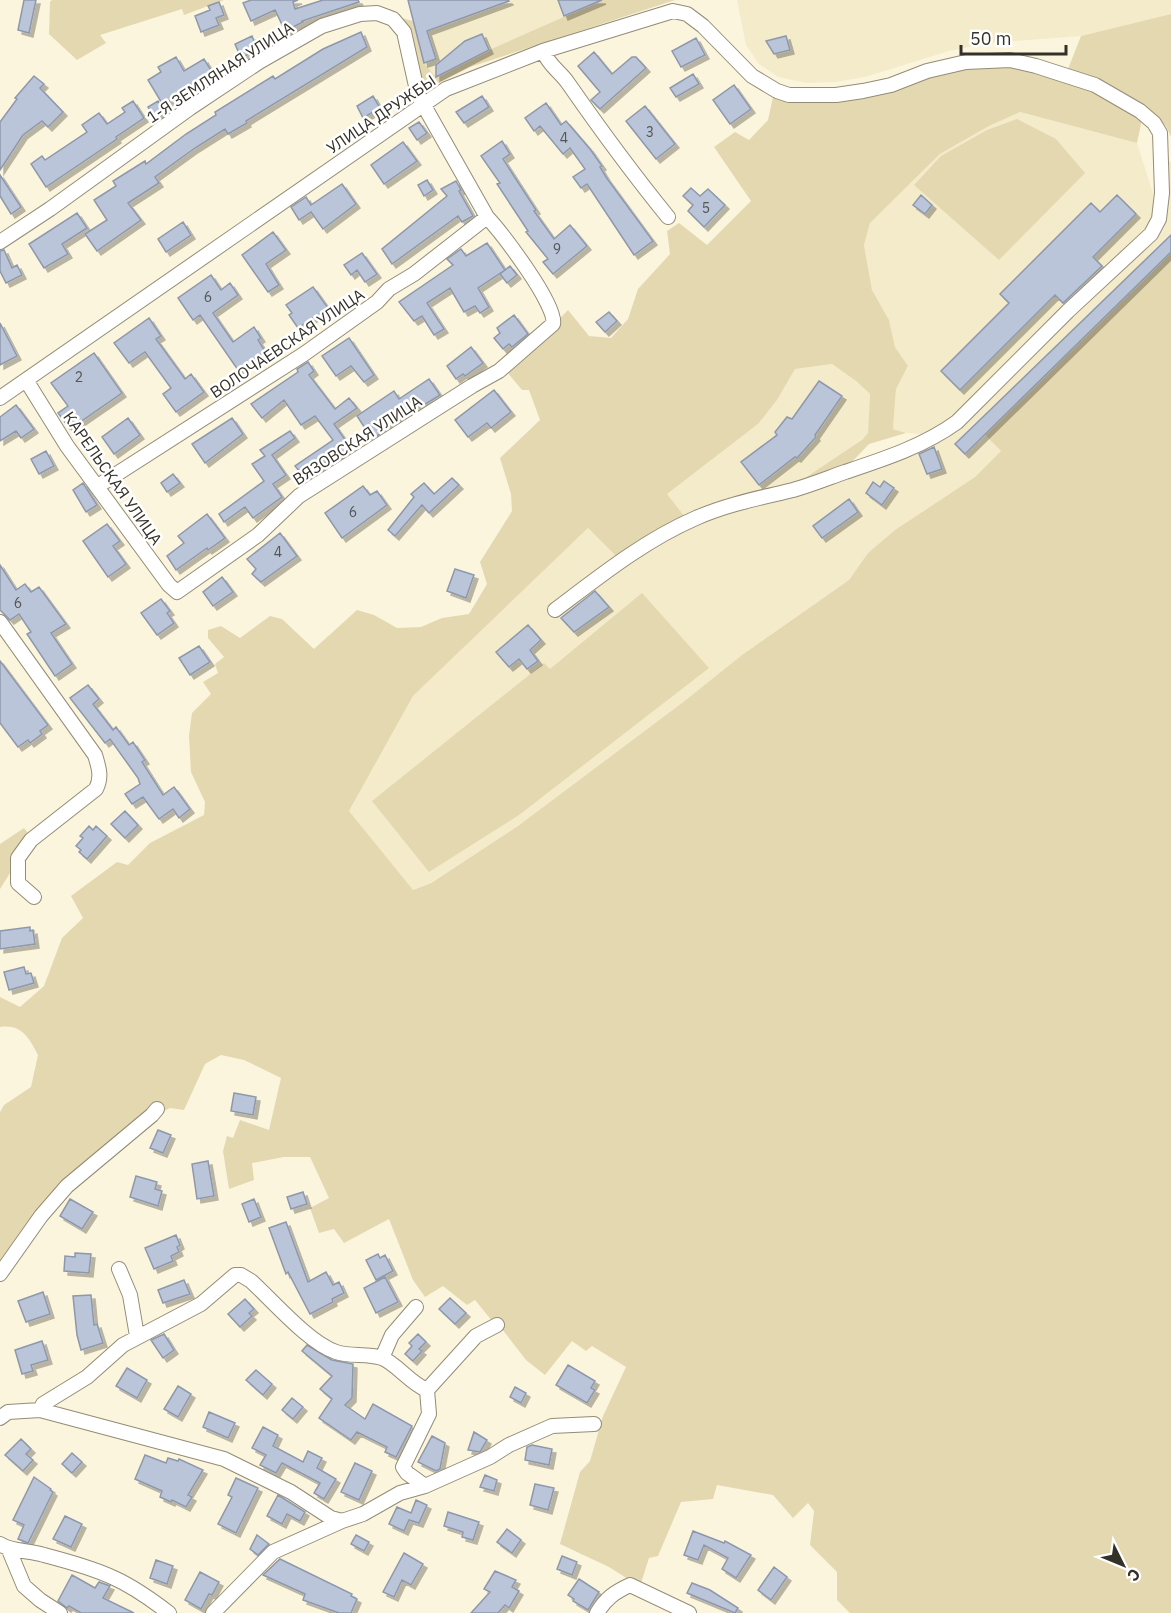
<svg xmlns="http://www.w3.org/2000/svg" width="1171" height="1613" viewBox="0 0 1171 1613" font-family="'IBM Plex Sans',sans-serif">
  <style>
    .built { fill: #f4ebcb }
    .green { fill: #e4d8b0 }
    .building { fill: #bac5da; stroke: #8e98ac; stroke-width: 1.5; filter: url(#shadow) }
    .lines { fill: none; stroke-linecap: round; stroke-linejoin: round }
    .minor-casing { stroke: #938c76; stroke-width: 16 }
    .minor { stroke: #fff; stroke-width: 14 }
    .labels { text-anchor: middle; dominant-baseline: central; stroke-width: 5; stroke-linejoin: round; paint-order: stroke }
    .number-label { font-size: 14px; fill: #555654 }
    .street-label { font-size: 16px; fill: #333128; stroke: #fff }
  </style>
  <defs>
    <filter id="shadow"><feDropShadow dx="4" dy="4" stdDeviation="0" flood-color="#0004"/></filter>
  </defs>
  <rect width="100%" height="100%" fill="#fcf5dd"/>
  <path class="built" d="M408 0H602L489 50 436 77 424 63Z
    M737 0H1171V14L1081 36 988 43 949 51 865 77 836 82 807 83 778 77 759 64 746 45Z
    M1020 112 1137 143 1153 193V218L1144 232 956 418 921 434 906 433 893 429 896 389 908 366 895 347 889 320 872 290 864 245 870 223 940 154 989 126Z
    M1168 161H1171V252L985 435 1001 451 975 477 895 530 868 553 849 580 742 655 682 703 518 826 430 883 412 890 349 811 413 696 588 528 626 566 687 527 751 503 797 494 881 469 960 425 1154 236Z
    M832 364 856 381 870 394 868 433 864 438 796 484 685 517 667 494 758 424 777 400 795 369Z"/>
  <path class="green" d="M52 0H224L184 15 182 9 100 35 106 43 77 60 49 34 50 2Z
    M602 0H675L470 67 430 88 425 86 398 17 413 21 424 63 436 77 489 50Z
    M1171 14V137L1166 126 1156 117 1096 81 1068 69 1081 36Z
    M966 66H1010L1038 70 1092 88 1142 119 1137 143 1020 112 989 126 940 154 870 223 864 245 872 290 889 320 895 347 908 366 896 389 893 429 906 433 869 444 845 469 796 484 863 439 868 433 870 394 856 381 832 364 795 369 777 400 758 424 667 494 685 517 617 557 588 528 413 696 349 811 413 890 431 883 518 826 682 703 742 655 849 580 868 553 895 530 975 477 1001 451 985 435 1171 252V1613H850L837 1600V1572L810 1545 814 1511 808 1503 793 1518 773 1495 717 1485 713 1499 681 1502 658 1556 649 1558 641 1583 631 1581 609 1567 560 1544 580 1472 590 1461 603 1416 626 1367 592 1346 586 1351 572 1341 545 1375 526 1360 502 1329 493 1322 475 1300 467 1305 443 1286 425 1297 413 1280 389 1219 344 1243 334 1229 319 1233 310 1208 329 1198 310 1157H284L252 1163 254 1180 229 1189 223 1151 227 1136 233 1138 240 1120 269 1130 281 1078 244 1060 221 1055 205 1064 184 1110 170 1108 162 1112 146 1114 0 1264V1112L4 1105 31 1087 38 1055C29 1038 22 1024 0 1027V997L20 1007 44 986 62 938 83 918 71 896 117 862 128 865 150 843 204 815 205 802 191 772 189 736 192 713 211 694 203 682 218 673 215 664 224 657 208 638V630L221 626 240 638 270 616 282 619 314 649 357 610 374 615 397 628 421 627 442 618 469 614 487 584 480 562 512 511 511 494 500 458 540 420 529 390H522L507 372 568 310 589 336 611 338 628 319 638 289 670 254 667 231 679 223 707 245 751 201 714 147 735 132 749 140 768 120 773 97 791 100 929 76Z
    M1017 119 1056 139 1085 173 999 260 914 185 941 156 987 130Z
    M642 593 709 668 519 815 429 872 372 801 544 663 550 669Z
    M24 828 36 844 10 873 0 889V844Z"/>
  <path class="building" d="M24 0H36L29 33 18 30Z
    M251 0H298L293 2 295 9 323 0H358L359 2 302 21 303 22 285 31 275 10 251 21 243 3Z
    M408 0H508L509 1 427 31 436 59 424 63Z
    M558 0H602L564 16Z
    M219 2 224 15 216 18 219 25 201 32 195 16 210 10 208 6Z
    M361 32 367 47 246 121 247 123 228 134 225 129 195 148 155 177 159 183 128 203 141 220 97 251 85 234 107 220 94 200 116 186 113 181 145 161 146 164 186 134 216 115 215 112 273 76 275 79 323 49Z
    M482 34 489 50 436 77V65L465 41Z
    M252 36 258 49 241 58 235 44Z
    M786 36 790 50 774 54 766 41Z
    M696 38 705 55 681 67 672 51Z
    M594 52 612 74 632 57H636L646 68 600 109 591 100 600 92 578 66Z
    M176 57 184 71 204 59 214 75 163 105 148 80 161 72 158 67Z
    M693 74 699 84 676 97 670 88Z
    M34 76 44 84 40 88 63 112 48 127 42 121 23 135 0 170V122L17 99 15 98Z
    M734 85 751 109 730 124 713 100Z
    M373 96 380 108 363 118 357 106Z
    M482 96 489 107 464 123 456 112Z
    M133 101 144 118 116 137 117 139 46 187 31 164 42 156 45 160 87 132 82 125 99 113 107 124 125 112 122 108Z
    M158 101 165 113 155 119 148 107Z
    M546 103 561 125 566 121 590 149 602 166 600 167 606 177 653 241 634 255 587 184 581 188 573 177 585 169 570 148 563 154 540 126 534 131 525 118Z
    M645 106 675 144 656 159 626 121Z
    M419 122 427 133 417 140 409 128Z
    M502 141 510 154 503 159 536 210 534 211 554 239 570 225 587 246 553 274 543 262 548 259 526 232 528 231 497 184 500 183 481 156Z
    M403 142 417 161 384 184 371 165Z
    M0 175 21 207 11 214 0 196Z
    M427 180 433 190 424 196 418 185Z
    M456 181 461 190 459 191 473 216 462 222 458 216 392 264 382 249 447 196 441 189Z
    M342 184 356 204 323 229 311 212 299 220 291 207 306 197 311 205Z
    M691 188 700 196 708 189 725 205 704 227 688 211 693 205 683 196Z
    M921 195 932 205 925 214 913 205Z
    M1117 195 1136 214 1093 257 1102 266 1063 303 1055 295 960 390 941 371 1009 303 1000 294 1091 203 1100 212Z
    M77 213 87 228 62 244 68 254 44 268 29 244Z
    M183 222 191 235 166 252 158 239Z
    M273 232 286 250 266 264 279 285 268 292 242 255Z
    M1171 235V252L965 454 955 444Z
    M487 243 505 270 478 288 489 307 480 313 475 306 464 312 450 288 427 303 444 329 434 335 422 316 414 321 399 302 453 265 447 259 461 249 466 256Z
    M4 250 12 268 17 265 22 275 6 283 0 271V251Z
    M362 253 377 274 365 282 357 270 351 275 344 265Z
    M510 266 517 275 507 283 500 274Z
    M211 275 221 290 230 283 238 295 213 313 233 342 254 327 261 338 258 340 265 351 238 370 200 315 193 320 178 298Z
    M313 287 328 308 298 328 289 315 292 313 286 305Z
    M609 312 617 321 605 332 596 322Z
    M514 315 528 334 512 347 509 344 503 349 494 338 500 333 497 328Z
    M149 318 161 336 156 339 185 379 191 374 204 392 176 412 163 394 171 388 145 352 129 363 114 343Z
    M0 323 17 356 0 365Z
    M349 338 374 375 364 382 351 366 336 376 322 356Z
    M471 347 483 363 465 376 463 374 456 379 447 366Z
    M94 353 122 393 70 429 58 413 68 406 51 383Z
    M308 362 314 371 309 375 335 409 349 398 357 408 334 424 353 451 344 457 342 454 334 459 333 457 304 477 295 466 333 440 315 416 301 425 284 400 262 418 251 404 298 372 297 369Z
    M429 379 440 395 424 405 422 402 381 429 383 432 372 439 357 416 394 391 399 399Z
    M819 381 842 396 815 435 816 437 797 458 795 457 759 485 741 462 777 435 775 432 787 417 792 419Z
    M494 390 511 412 491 428 487 423 468 437 455 420Z
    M16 405 34 429 21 438 16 431 0 441V417Z
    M128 418 140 435 114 454 102 437Z
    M232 418 243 434 205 463 192 444Z
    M290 431 295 438 272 455 286 475 273 484 282 497 253 518 245 507 224 522 219 514 264 481 252 464 265 456 260 450Z
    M934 447 942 469 927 474 919 454Z
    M46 451 54 466 39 474 31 459Z
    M173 474 180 483 167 492 161 483Z
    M452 478 459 485 429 513 422 505 395 536 388 530 414 497 411 494 424 483 434 494Z
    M884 481 894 488 882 505 866 493 873 482 880 487Z
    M83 483 97 505 86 512 73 490Z
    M363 486 370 495 377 491 387 505 342 538 325 513Z
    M849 499 858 512 822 538 813 526Z
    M207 514 225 538 208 550 207 548 176 570 167 556 184 543 178 536Z
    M107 524 120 541 113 546 126 564 108 577 83 541Z
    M280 533 297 556 261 582 252 574 256 569 247 559Z
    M0 565 16 590 25 584 31 592 39 587 66 624 51 633 72 664 55 676 27 634 31 632 19 614 10 620 0 610Z
    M455 569 474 575 466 598 447 591Z
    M222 577 233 592 213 606 203 592Z
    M595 591 609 607 574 632 561 618Z
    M161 599 170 611 167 613 174 623 157 635 141 613Z
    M528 625 541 640 530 650 538 661 527 669 519 659 509 667 496 652Z
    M199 646 210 662 190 675 179 658Z
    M0 661 48 725 40 731 42 734 30 743 28 740 18 747 0 723Z
    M88 685 99 699 93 704 113 730 116 727 129 745 133 742 145 760 142 762 163 795 174 787 190 809 179 818 173 809 159 819 143 797 132 804 125 794 140 784 138 778 110 739 105 743 70 698Z
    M125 811 138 825 125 838 111 824Z
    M89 826 93 830 96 826 107 836 87 859 79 852 81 850 76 846 83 838 80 836Z
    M30 927V931L33 930 35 944 0 949V931Z
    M24 967 26 974 31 973 34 983 9 990 4 972Z
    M234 1093 256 1097 253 1115 231 1111Z
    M158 1130 171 1135 163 1153 150 1148Z
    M208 1161 214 1196 197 1199 192 1164Z
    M136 1176 157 1182 155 1189 162 1191 158 1206 130 1197Z
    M303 1192 307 1204 291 1209 287 1197Z
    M70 1199 93 1212 82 1229 60 1216Z
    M254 1199 261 1217 249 1222 242 1204Z
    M286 1222 308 1282 326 1272 333 1285 339 1282 344 1293 332 1299 333 1302 310 1314 288 1272 286 1274 269 1228Z
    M176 1235 180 1245 177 1247 179 1252 171 1256 173 1261 154 1269 145 1248Z
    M75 1253 91 1254 89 1273 64 1271 65 1256 75 1257Z
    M378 1254 380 1258 385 1255 393 1271 376 1280 366 1260Z
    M385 1277 398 1302 376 1313 364 1288Z
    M184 1280 190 1294 163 1303 158 1290Z
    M43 1292 50 1314 26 1322 18 1301Z
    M91 1295 94 1325 97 1324 103 1343 81 1350 77 1335 73 1296Z
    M450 1298 466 1313 455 1324 439 1309Z
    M245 1299 254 1309 249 1313 252 1316 240 1327 228 1314Z
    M164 1334 174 1350 163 1358 151 1340Z
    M418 1334 426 1342 419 1349 422 1351 413 1361 405 1354 412 1346 409 1343Z
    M42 1341 48 1360 31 1365 33 1371 22 1374 15 1350Z
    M307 1345 332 1360 353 1364 352 1398 345 1405 365 1419 373 1404 412 1426 396 1457 385 1452 387 1447 357 1432 351 1440 319 1418 332 1399 320 1389 332 1376 302 1351Z
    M568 1365 595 1381 591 1388 595 1390 587 1403 556 1385Z
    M127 1368 147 1380 137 1398 116 1386Z
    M256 1370 272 1384 263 1395 246 1380Z
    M178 1386 191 1394 178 1417 164 1409Z
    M515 1387 526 1393 521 1403 510 1397Z
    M292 1398 303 1407 293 1419 282 1410Z
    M209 1412 235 1423 228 1438 203 1427Z
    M263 1427 278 1435 273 1446 303 1462 308 1451 322 1458 317 1468 336 1479 324 1499 314 1493 320 1483 282 1463 276 1473 260 1465 266 1455 252 1448Z
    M474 1432 487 1440 480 1452 468 1450Z
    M432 1436 445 1443 440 1469 436 1471 418 1462Z
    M21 1439 31 1449 26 1454 33 1460 23 1471 5 1455Z
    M532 1445 552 1449 549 1465 525 1460 527 1447Z
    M72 1453 82 1462 72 1473 62 1464Z
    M145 1455 166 1463 168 1458 178 1461 179 1459 203 1470 188 1495 192 1497 186 1507 172 1500 171 1502 160 1497 162 1491 135 1479Z
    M355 1463 372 1471 359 1500 341 1492Z
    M485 1475 497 1480 494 1491 480 1487Z
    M34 1477 51 1489 50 1490 53 1492 28 1543 18 1539 24 1525 13 1520Z
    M236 1478 258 1488 236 1533 218 1524 232 1497 228 1495Z
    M535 1484 554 1488 548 1510 530 1505Z
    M278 1495 305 1512 300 1521 287 1514 282 1524 267 1516Z
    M416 1500 427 1505 419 1523 409 1520 404 1531 389 1524 397 1507 411 1513Z
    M448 1512 479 1522 473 1540 462 1537 463 1532 444 1526Z
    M65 1516 82 1524 71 1547 53 1539Z
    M507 1529 521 1540 512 1553 497 1542Z
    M693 1531 724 1543 725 1541 751 1555 736 1578 722 1569 728 1558 704 1545 698 1560 684 1555Z
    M257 1535 269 1544 258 1555 250 1549Z
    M356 1535 369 1542 364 1551 351 1544Z
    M404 1553 423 1564 411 1585 402 1580 394 1597 383 1592Z
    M562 1556 577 1562 572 1575 557 1569Z
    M280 1559 352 1594 351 1596 357 1599 351 1613H339L303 1600 305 1594 263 1575Z
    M156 1560 173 1566 167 1584 150 1578Z
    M774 1567 787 1577 771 1600 758 1590Z
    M495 1571 516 1580 512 1587 519 1591 509 1608 505 1605 498 1613H471L490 1592 484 1589Z
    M200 1572 219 1582 212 1595 209 1594 201 1609 185 1600Z
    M72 1575 95 1588 99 1582 110 1586 103 1598 134 1613H81L69 1606 67 1608 58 1601Z
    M579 1579 599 1592 588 1610 573 1601 574 1599 568 1595Z
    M692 1583 710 1590 738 1608 735 1613 687 1593Z"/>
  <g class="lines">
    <defs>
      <path id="minor" d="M543 51C550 67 559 70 568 83 600 129 633 174 668 217
        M0 242 50 209 190 108 259 62 322 26 360 14 377 13 393 19 404 32 418 95 423 104 487 217C501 232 558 306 553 324L499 371 472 386 299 496 258 535 177 592 169 585 67 446 26 380
        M0 398 446 89 543 51 673 11 687 14 703 26 752 76 777 91 789 95H836L863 91 891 85 927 71 966 62 1010 60 1036 66 1095 85 1140 111 1154 123 1160 133 1162 193 1159 219 1151 234 1068 311 957 422C924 446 884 459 845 472 828 478 811 485 793 490 760 498 728 504 696 518 645 540 600 576 555 610
        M98 486 304 354 377 302 389 289 414 274 487 217
        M0 622 95 755C99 768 102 777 96 789L31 840 18 858V883L34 897
        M119 1269 130 1295 137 1336
        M0 1274 41 1216 67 1186 152 1115 157 1109
        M382 1358 392 1335 416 1307
        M40 1410 224 1459 291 1492 331 1518 342 1521
        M0 1418 8 1412 40 1410 43 1404 87 1377 123 1345 201 1304 235 1275H241L251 1281C273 1301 309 1343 336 1352 350 1357 367 1353 382 1358 397 1364 410 1383 427 1390
        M425 1486 407 1473 403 1467 429 1414 427 1390 476 1336 497 1325
        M0 1544C11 1552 29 1550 44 1555 67 1561 93 1568 114 1578 134 1587 152 1600 169 1613
        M9 1550 24 1586 40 1600 60 1613
        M213 1613 273 1552 342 1521 363 1514 400 1493 425 1486 490 1457 509 1445 552 1426 594 1424
        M597 1613C606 1598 615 1592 630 1585L689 1613"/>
    </defs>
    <use href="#minor" class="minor-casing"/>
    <use href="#minor" class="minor"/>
  </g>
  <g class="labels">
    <g class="number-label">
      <text x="650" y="132">3</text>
      <text x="564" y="138">4</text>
      <text x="706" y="208">5</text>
      <text x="557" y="249">9</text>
      <text x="208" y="297">6</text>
      <text x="79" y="377">2</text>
      <text x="353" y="512">6</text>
      <text x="278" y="552">4</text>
      <text x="18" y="603">6</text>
    </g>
    <g class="street-label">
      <text transform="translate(220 72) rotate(-33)">1-Я ЗЕМЛЯНАЯ УЛИЦА</text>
      <text transform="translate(381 114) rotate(-34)">УЛИЦА ДРУЖБЫ</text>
      <text transform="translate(287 343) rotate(-34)">ВОЛОЧАЕВСКАЯ УЛИЦА</text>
      <text transform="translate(357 440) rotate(-33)">ВЯЗОВСКАЯ УЛИЦА</text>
      <text transform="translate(113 478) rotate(55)">КАРЕЛЬСКАЯ УЛИЦА</text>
    </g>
  </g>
  <g transform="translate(1123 1565) rotate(133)" stroke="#ffffff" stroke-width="4.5" paint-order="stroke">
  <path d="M0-4.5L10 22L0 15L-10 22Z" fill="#333128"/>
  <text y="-9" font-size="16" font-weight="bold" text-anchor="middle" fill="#333128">С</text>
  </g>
  <path d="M961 45v9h105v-9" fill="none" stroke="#333128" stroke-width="3"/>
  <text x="970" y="45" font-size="18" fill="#333128" stroke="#ffffff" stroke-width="4.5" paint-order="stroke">50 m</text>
</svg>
